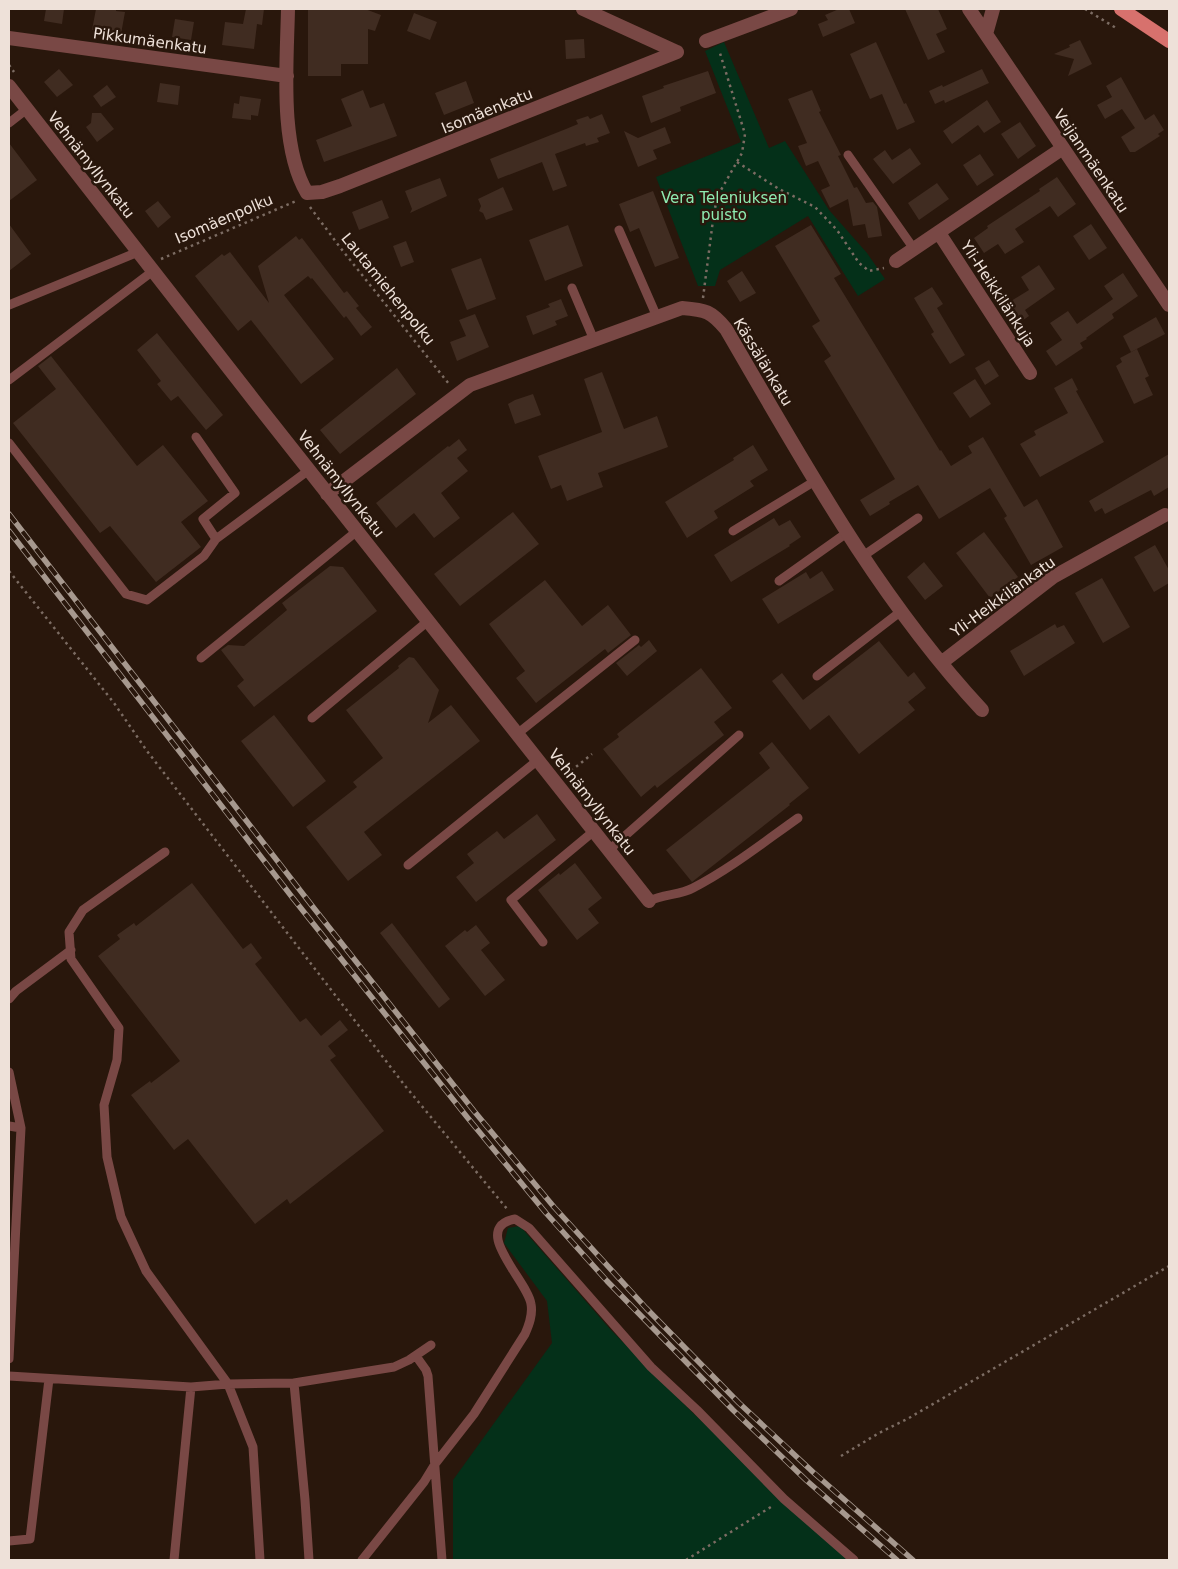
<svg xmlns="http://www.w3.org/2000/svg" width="1178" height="1569" viewBox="0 0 1178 1569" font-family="'DejaVu Sans',sans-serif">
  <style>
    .green { fill: #043019 }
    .building { fill: #402c21 }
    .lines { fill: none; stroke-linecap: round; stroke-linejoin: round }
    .path { stroke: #7c6c63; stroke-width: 2.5; stroke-dasharray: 2.5 4; stroke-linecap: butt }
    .service { stroke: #794845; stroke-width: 9 }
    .minor { stroke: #794845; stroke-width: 14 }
    .primary { stroke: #d7716d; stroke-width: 14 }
    .rail-casing { stroke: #a6988e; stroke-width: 5.5 }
    .rail { stroke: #29170c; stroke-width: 4; stroke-dasharray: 11; stroke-linecap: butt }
    .labels { text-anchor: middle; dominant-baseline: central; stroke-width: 5; stroke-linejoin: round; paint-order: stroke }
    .street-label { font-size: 15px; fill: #eee1d9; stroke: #29170c }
    .park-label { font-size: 15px; fill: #8eebb1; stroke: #29170c }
  </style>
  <rect width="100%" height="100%" fill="#29170c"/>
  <path class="green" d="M724 42 769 148 785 141 829 210 867 253 885 279 858 296 808 216 720 270 715 286H698L656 177 741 142 705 51Z
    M520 1226 610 1329 693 1413 849 1560H453V1480L552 1343 547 1301 504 1243 508 1228Z"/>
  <path class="building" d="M46 9H64L62 24 44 21Z
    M96 9H116V11L125 12 121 34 92 30Z
    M246 9H264L262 25 257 24 254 49 222 45 225 22 243 24Z
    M308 9H365L381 15 375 31 368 29V64H341V76H308Z
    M839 9H849L855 23 823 37 818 24 828 20 825 15Z
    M905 9H938L947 29 936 34 945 52 928 60Z
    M414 13 437 22 430 40 407 31Z
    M175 19 194 22 191 40 172 37Z
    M584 39 585 58 566 59 565 40Z
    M1080 40 1092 64 1068 76 1074 59 1054 54 1070 47 1069 45Z
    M876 42 904 104 906 103 915 122 897 130 882 94 870 99 850 54Z
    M59 69 73 85 57 97 44 82Z
    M982 69 989 83 945 103 944 100 935 104 929 91 942 85 943 87Z
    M708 71 716 93 680 107 681 111 651 123 642 96 664 88 663 86Z
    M1121 77 1145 120 1154 114 1164 130 1158 134 1160 136 1135 152H1130L1121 137 1135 128 1122 109 1105 119 1097 105 1112 97 1106 86Z
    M466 81 474 103 444 115 435 93Z
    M160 83 180 86 178 105 157 102Z
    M107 85 116 97 101 107 93 96Z
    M363 90 370 108 384 103 397 136 324 162 316 140 352 126 341 99Z
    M812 90 821 111 819 112 841 155 838 156 854 188 857 187 866 203 873 202 877 207 882 236 868 238 865 224 853 226 848 199 830 208 821 190 830 186 818 161 806 166 798 146 807 143 788 99Z
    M240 96 261 99 258 116 251 115V120L232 118 234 103 239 104Z
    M987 100 1001 122 984 133 978 125 952 144 943 131Z
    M92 113H101L114 129 97 142 86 127 91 123Z
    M602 114 610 133 597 138 599 142 586 146 585 143 555 154 567 186 553 191 542 162 498 179 490 159 566 129 578 124 576 120 588 116 590 119Z
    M1020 122 1036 146 1018 159 1001 134Z
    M665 127 671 143 653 150 657 159 638 167 624 131 638 138Z
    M9 143 37 180 9 201Z
    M910 148 921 164 893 184 873 159 885 150 892 160Z
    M980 154 994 175 977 186 963 165Z
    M1057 177 1076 204 1058 217 1050 206 1015 229 1024 242 1005 254 998 244 984 253 974 238 988 228 987 226 1040 191 1039 189Z
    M440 178 447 196 410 213 412 209 405 191Z
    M937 183 949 199 919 220 908 203Z
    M503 187 513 210 486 220 483 213 479 211 481 206 478 199Z
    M653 191 679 258 655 267 639 228 630 232 619 204Z
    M382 200 389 218 359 230 352 212Z
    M158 201 171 217 158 228 145 211Z
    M9 224 31 254 9 271Z
    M1091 224 1107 248 1089 260 1073 236Z
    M568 225 583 266 545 281 529 240Z
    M811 225 841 274 834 278 940 451 941 450 951 466 972 453 968 446 983 437 1024 507 1037 499 1063 547 1031 565 1004 518 1007 516 990 488 939 519 918 485 889 502 890 504 870 516 860 500 895 479 824 361 831 356 812 326 820 321 775 246Z
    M296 236 299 240 302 238 344 293 347 291 359 306 356 308 372 327 361 336 346 316 344 318 312 278 311 279 308 276 284 295 334 359 301 384 251 320 238 331 195 276 222 254 224 256 230 252 269 303 258 266Z
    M406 241 414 262 401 267 393 246Z
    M481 258 496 299 467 310 451 269Z
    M1039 265 1055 289 1025 310 1029 316 1019 323 1006 304 1029 290 1021 277Z
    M742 271 756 293 740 302 727 281Z
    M1123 273 1138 296 1112 314 1114 318 1086 338 1087 339 1080 343 1083 348 1056 366 1046 351 1062 340 1050 323 1068 311 1077 324 1113 299 1104 286Z
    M932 287 943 304 937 308 965 355 950 364 931 334 934 332 914 298Z
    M561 299 568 316 555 321 557 325 533 335 526 316 550 307 548 304Z
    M475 314 489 347 457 361 450 342 466 336 459 320Z
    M1156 317 1165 334 1131 352 1123 336Z
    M157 333 223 415 206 430 178 396 171 401 157 384 161 381 137 350Z
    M1137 349 1149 376 1145 378 1153 395 1134 404 1116 366 1122 362 1120 358Z
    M51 356 137 466 163 445 208 501 181 522 201 547 156 582 110 526 100 533 13 423 56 389 38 366Z
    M989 360 999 376 985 385 975 368Z
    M397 368 416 394 340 454 320 430Z
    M602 372 624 429 657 416 668 447 598 473 603 487 567 501 561 485 551 489 538 456 602 432 584 379Z
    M1072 378 1078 390 1076 391 1104 442 1040 477 1020 444 1036 435 1034 431 1068 413 1054 388Z
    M975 379 991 404 970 418 953 393Z
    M533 394 541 415 515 424 508 404 515 400Z
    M459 439 467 450 457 458 468 471 441 493 460 518 434 538 414 513 396 528 376 503 448 446 449 447Z
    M753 445 768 470 750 481 754 486 714 511 718 518 687 538 665 502 734 460 733 458Z
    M1169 454V487L1154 496 1151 490 1105 514 1102 508 1095 512 1089 501Z
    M513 512 539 544 460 606 434 574Z
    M774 518 779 526 790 520 801 537 789 545 790 546 731 582 714 555Z
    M984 532 1018 577 990 598 956 553Z
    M1155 545 1169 570V583L1154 592 1134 557Z
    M924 562 943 586 925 600 907 577Z
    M330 566 343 567 377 611 254 707 237 686 244 680 221 650 228 645 244 646 287 610 282 603Z
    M822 571 834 590 778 624 762 599 806 572 810 579Z
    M1102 578 1130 627 1103 643 1075 593Z
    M545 580 582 626 608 605 631 635 608 653 605 649 536 703 516 678 525 671 489 624Z
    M1055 624 1057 628 1064 625 1075 643 1024 676 1010 651Z
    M649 640 657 651 627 676 616 663 639 645 641 647Z
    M879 641 908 677 914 672 926 688 908 702 915 710 859 754 829 715 810 730 772 681 782 673 803 700Z
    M409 657 414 658 439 690 428 723 451 705 480 741 364 832 382 855 348 881 306 827 357 787 353 782 383 758 346 710 399 668 398 666Z
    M701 668 732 708 714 722 724 735 657 788 655 785 641 797 603 749 619 737 617 734Z
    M274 715 326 781 293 807 241 741Z
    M772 742 809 788 789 804 790 805 692 882 666 850 770 768 759 753Z
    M537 814 556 840 476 902 456 877 474 863 467 854 497 831 504 839Z
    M575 863 602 898 588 909 599 923 577 940 538 890 559 873 560 875Z
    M192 883 243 949 251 943 262 958 255 964 300 1022 306 1018 321 1036 340 1020 348 1030 328 1046 336 1056 330 1060 384 1131 290 1204 287 1199 255 1224 188 1139 174 1150 131 1095 150 1081 151 1083 180 1061 98 956 120 939 117 935 134 923 136 926Z
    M392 923 450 999 439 1008 380 933Z
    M476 925 490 943 481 950 505 980 485 996 445 946 465 930 467 932Z"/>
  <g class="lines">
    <path class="path" d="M1085 9 1116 28
      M9 65 14 72
      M737 162 779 189 815 207 837 230 859 263 869 271 884 268
      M310 207 339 246 449 384
      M161 259 296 201
      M703 298 713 220 717 197 742 153 745 134 719 50
      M9 571 114 703 147 751 406 1087 508 1210
      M566 775 592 754
      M841 1456 879 1433 909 1418 1169 1266
      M686 1560 774 1505"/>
    <path class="service" d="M9 123 27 109
      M848 155 914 249
      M619 230 657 317
      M572 288 594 340
      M9 305 138 252
      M9 380 153 271
      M196 437 235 493 203 519 216 539
      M9 443 126 594 147 600 204 556 216 539 309 470
      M733 531 815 481
      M863 556 918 518
      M779 581 848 532
      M201 658 357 531
      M817 676 900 612
      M312 718 428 621
      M517 734 635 640
      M609 850 739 735
      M165 852 83 910 69 932 71 959 119 1028 117 1060 104 1105 107 1157 121 1217 146 1271 228 1384 253 1447 260 1560
      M408 865 538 760
      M649 901C663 894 680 895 693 888 730 869 764 842 798 818
      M543 942 511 900 594 831
      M9 999 16 991 71 950
      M9 1072 21 1128 9 1126
      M416 1356 426 1370 428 1376 442 1560
      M9 1359 21 1128
      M9 1376 191 1387 228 1384 294 1383
      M9 1541 30 1539 49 1379
      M174 1560 191 1387
      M309 1560 305 1500 294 1383 394 1367 409 1360 431 1345
      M362 1560 424 1482 435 1464 474 1414 525 1334C529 1325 533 1315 531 1304 528 1281 469 1228 515 1219L529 1228 651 1367 697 1410 784 1499 854 1560"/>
    <path class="minor" d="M288 9C287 63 279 146 307 193L322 192 340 186 677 52
      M583 9 677 52
      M969 9 1169 305
      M986 34 993 9
      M9 38 287 76
      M706 41 791 9
      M9 86 256 403 649 901
      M939 233 1030 373
      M896 261 1063 148
      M327 494 470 385 682 308C706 310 711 311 726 329 803 461 877 597 982 710
      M941 663 1053 577 1165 515"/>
    <path class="primary" d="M1121 9 1169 41"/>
    <defs>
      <path id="rail" d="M9 514 313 907 474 1111 554 1207 646 1308 739 1403 814 1473 913 1560
        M9 531 292 897 467 1117 546 1213 607 1281 733 1410 806 1480 897 1560"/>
    </defs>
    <use href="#rail" class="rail-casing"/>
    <use href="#rail" class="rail"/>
  </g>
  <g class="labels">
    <g class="street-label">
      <text transform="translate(150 41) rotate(8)">Pikkumäenkatu</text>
      <text transform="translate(487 111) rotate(-22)">Isomäenkatu</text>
      <text transform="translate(1091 161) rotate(56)">Veijanmäenkatu</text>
      <text transform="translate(91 165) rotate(52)">Vehnämyllynkatu</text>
      <text transform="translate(224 219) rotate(-23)">Isomäenpolku</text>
      <text transform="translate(388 289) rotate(51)">Lautamiehenpolku</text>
      <text transform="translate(998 294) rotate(57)">Yli-Heikkilänkuja</text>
      <text transform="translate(763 362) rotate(59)">Kässälänkatu</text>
      <text transform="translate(341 484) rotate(52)">Vehnämyllynkatu</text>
      <text transform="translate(1003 597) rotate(-36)">Yli-Heikkilänkatu</text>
      <text transform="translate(592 802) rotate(52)">Vehnämyllynkatu</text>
    </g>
    <g class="park-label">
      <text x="724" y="198">Vera Teleniuksen<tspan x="724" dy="17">puisto</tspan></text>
    </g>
  </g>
  <rect width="1178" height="1569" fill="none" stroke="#eee1d9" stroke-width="20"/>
</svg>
